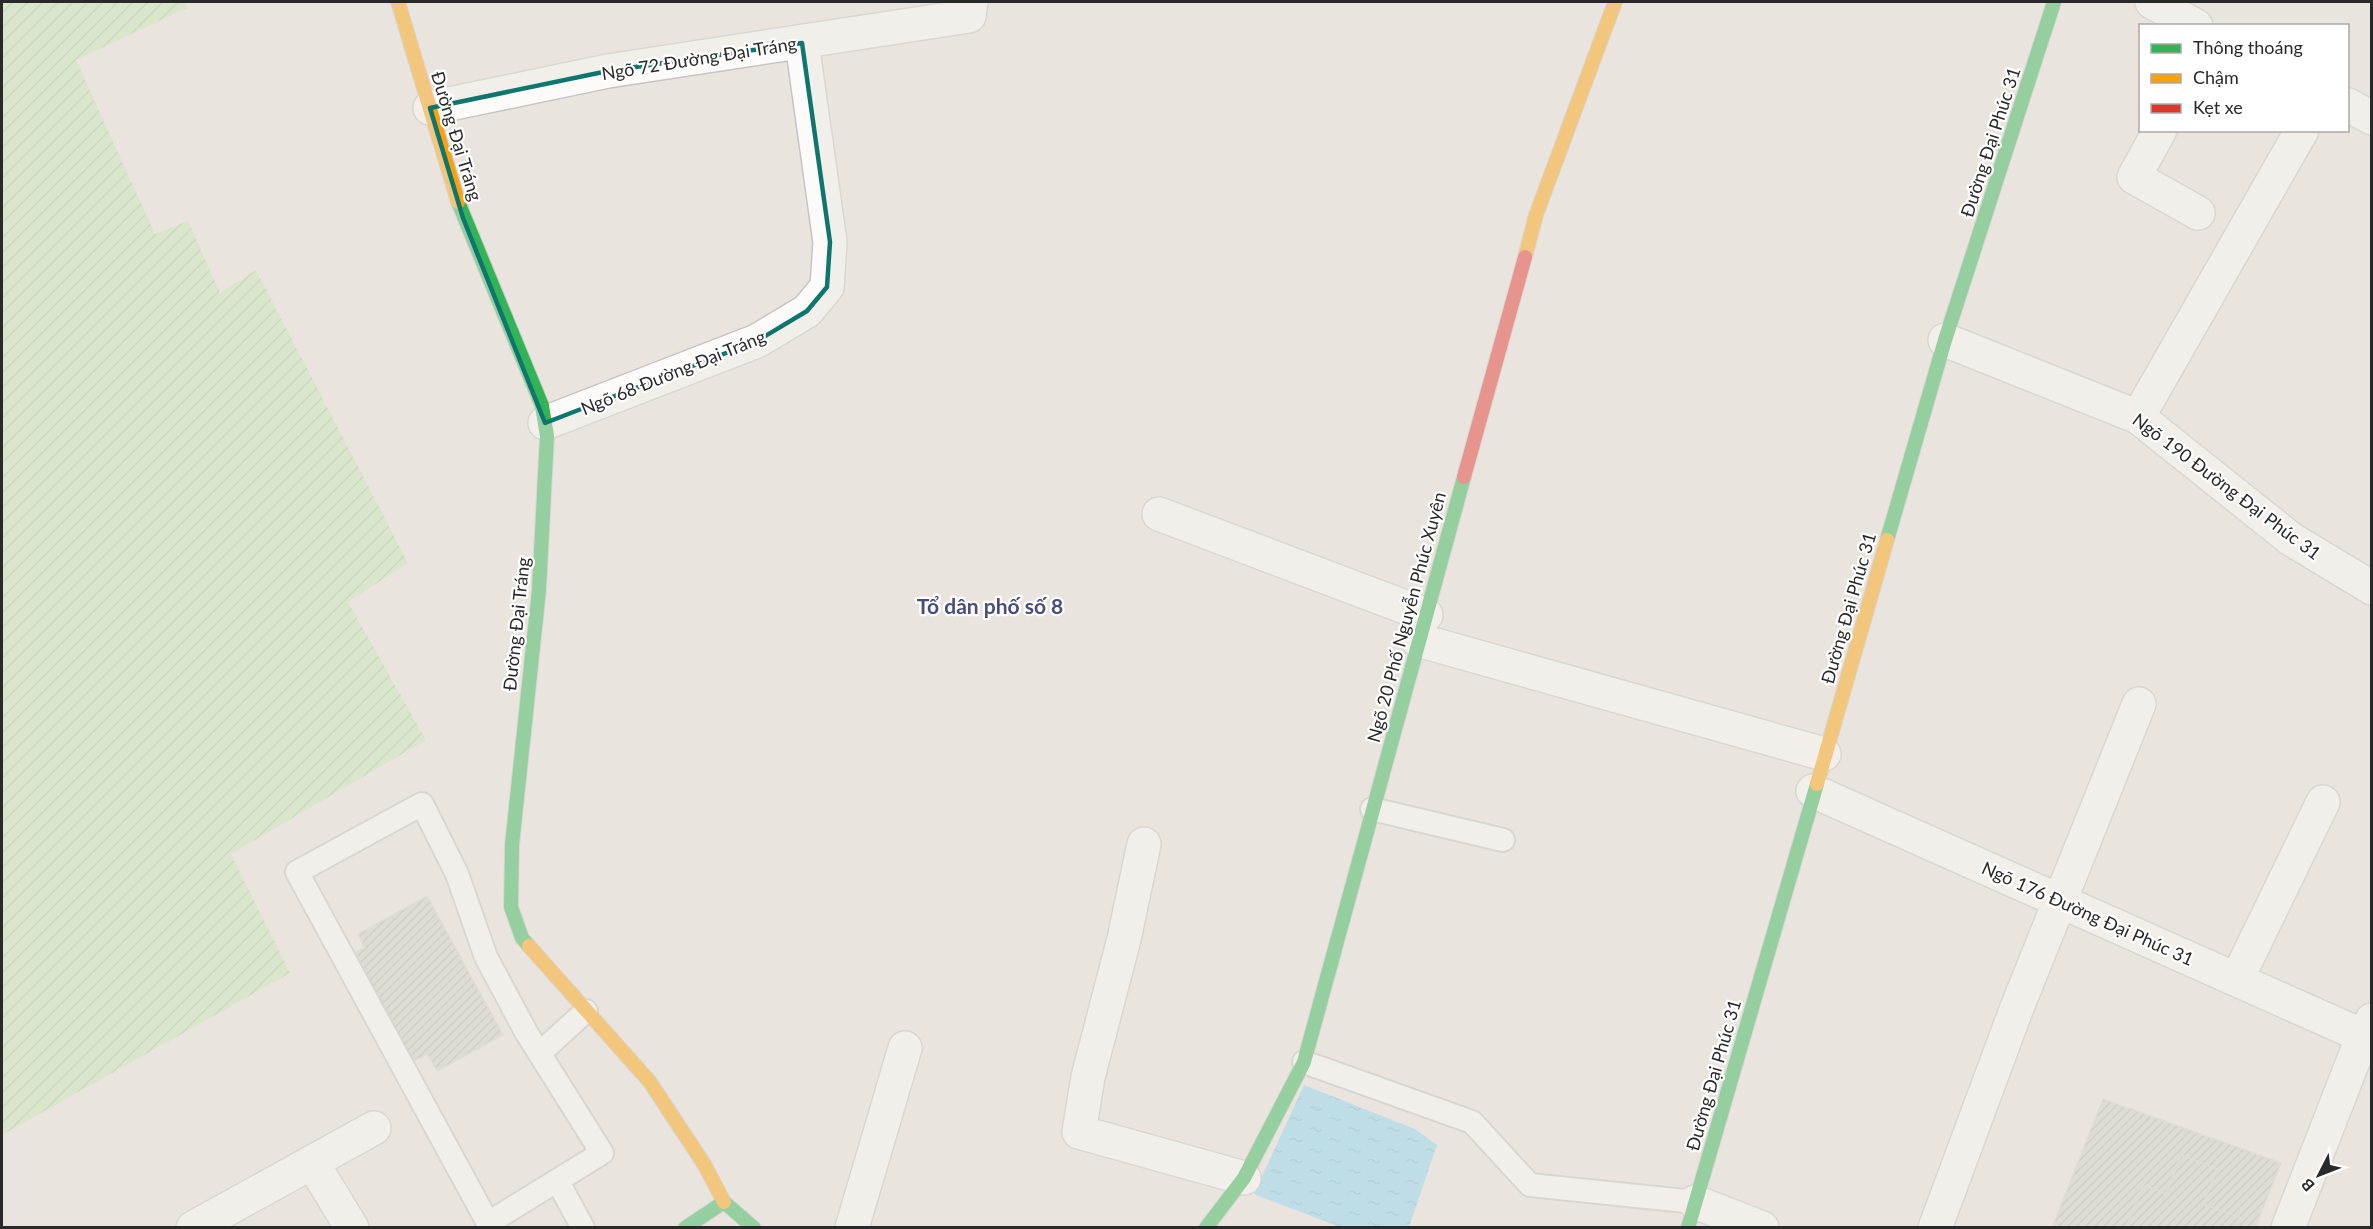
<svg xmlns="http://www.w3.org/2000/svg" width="2373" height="1229" viewBox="0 0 2373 1229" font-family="Lato,sans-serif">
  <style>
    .garden { fill: url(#garden-furrows) }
    .water { fill: url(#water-ripples) }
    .building { fill: url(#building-hatch); stroke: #d4d0cb; stroke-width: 1.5 }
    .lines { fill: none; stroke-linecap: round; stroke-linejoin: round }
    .lane-casing { stroke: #c6c4c4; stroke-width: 26 }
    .street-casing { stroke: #c6c4c4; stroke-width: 36 }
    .fast-casing { stroke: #c6c4c4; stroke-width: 16 }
    .slow-casing { stroke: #c6c4c4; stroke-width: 16 }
    .jam-casing { stroke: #c6c4c4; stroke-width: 16 }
    .lane { stroke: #fcfbfa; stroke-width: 22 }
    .street { stroke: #fcfbfa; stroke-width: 33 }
    .fast { stroke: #30b455; stroke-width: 14 }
    .slow { stroke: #ff9f0a; stroke-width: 14 }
    .jam { stroke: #e5322d; stroke-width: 14 }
    .marked { fill: none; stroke: #0f766e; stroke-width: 4.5; stroke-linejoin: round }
    .labels { text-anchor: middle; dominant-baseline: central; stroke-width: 4.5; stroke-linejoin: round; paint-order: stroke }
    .street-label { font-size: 18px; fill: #292929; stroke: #fff }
    .quarter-label { font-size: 21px; font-weight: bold; fill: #474e7d; stroke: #fff }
  </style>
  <defs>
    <pattern id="garden-furrows" width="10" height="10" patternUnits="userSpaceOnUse" patternTransform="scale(1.5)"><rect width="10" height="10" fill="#c7e6b5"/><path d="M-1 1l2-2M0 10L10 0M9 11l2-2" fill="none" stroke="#abc59c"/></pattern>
    <pattern id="water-ripples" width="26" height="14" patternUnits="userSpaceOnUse" patternTransform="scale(1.5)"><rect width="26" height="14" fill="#8dd2ef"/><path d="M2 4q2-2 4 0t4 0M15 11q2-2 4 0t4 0" fill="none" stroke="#7ab4cd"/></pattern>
    <pattern id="building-hatch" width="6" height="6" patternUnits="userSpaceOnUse" patternTransform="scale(1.5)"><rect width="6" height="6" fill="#d1ceca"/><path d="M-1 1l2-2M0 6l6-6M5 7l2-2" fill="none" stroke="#b3b1ae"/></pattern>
  </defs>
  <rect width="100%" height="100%" fill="#e9e5de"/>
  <path class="garden" d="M2 2H185L187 8 76 60 155 234 188 221 220 293 256 270 408 563 348 602 426 740 231 854 290 973 2 1135Z"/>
  <path class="water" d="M1304 1085 1415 1129 1437 1145 1409 1227H1340L1254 1194Z"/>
  <path class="building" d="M427 896 503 1035 437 1071 427 1054 409 1064 350 956 365 948 358 934Z
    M2103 1099 2281 1163 2255 1228H2052Z
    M2181 1155 2217 1169 2203 1204 2241 1218 2237 1228H2126L2143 1185 2166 1194Z"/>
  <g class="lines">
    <defs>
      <path id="lane" d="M422 804 457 874 486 957 526 1032 602 1153 488 1223 297 872Z
        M1372 809 1503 840
        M540 1053 586 1011
        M1304 1062 1472 1122 1530 1185 1695 1202
        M558 1182 583 1228"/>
      <path id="street" d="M2152 2 2196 26
        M2348 105 2372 118
        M430 108 608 71 969 16 971 2
        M2160 130 2134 177 2198 213
        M1945 340 2138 417 2291 539 2372 588
        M2138 417 2302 130
        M545 423 757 341 807 311 827 287 830 242 802 43
        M1159 514 1426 615
        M1418 640 1824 754
        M1813 791 2363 1036
        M1144 844 1124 939 1088 1077 1079 1132 1244 1178
        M2237 979 2323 802
        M312 1162 352 1228
        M1695 1202 1762 1228
        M193 1228 374 1128
        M852 1228 905 1048
        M1935 1228 2016 1010 2139 704
        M2288 1228 2363 1036 2372 1020"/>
      <path id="fast" d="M458 202 542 406 547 436 539 590 512 845 511 907 522 938 529 946
        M1887 540 1945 340 2054 2
        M685 1228 724 1202 754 1228
        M1206 1228 1244 1178 1304 1062 1464 477
        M1688 1228 1817 784"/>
      <path id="slow" d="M398 2 458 202
        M1525 257 1536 215 1615 2
        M1817 784 1887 540
        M529 946 650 1082 704 1164 724 1202"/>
      <path id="jam" d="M1464 477 1525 257"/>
    </defs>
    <use href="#lane" class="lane-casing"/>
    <use href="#street" class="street-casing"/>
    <use href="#fast" class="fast-casing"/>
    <use href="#slow" class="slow-casing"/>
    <use href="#jam" class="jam-casing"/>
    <use href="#lane" class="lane"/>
    <use href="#street" class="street"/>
    <use href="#fast" class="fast"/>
    <use href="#slow" class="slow"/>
    <use href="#jam" class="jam"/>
  </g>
  <path d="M0 0H2373V1229H0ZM802 43 830 242 827 287 807 311 757 341 545 423 463 218 430 108 608 71Z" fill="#e9e5de" fill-opacity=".55" fill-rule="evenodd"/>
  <path class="marked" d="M802 43 830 242 827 287 807 311 757 341 545 423 463 218 430 108 608 71Z"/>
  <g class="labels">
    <g class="street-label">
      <text transform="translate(699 58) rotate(-9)">Ngõ 72 Đường Đại Tráng</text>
      <text transform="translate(457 136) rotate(73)">Đường Đại Tráng</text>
      <text transform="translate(1990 142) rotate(-72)">Đường Đại Phúc 31</text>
      <text transform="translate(673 372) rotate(-22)">Ngõ 68 Đường Đại Tráng</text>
      <text transform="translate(2227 486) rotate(37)">Ngõ 190 Đường Đại Phúc 31</text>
      <text transform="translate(1848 608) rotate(-74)">Đường Đại Phúc 31</text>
      <text transform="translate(1406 617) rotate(-75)">Ngõ 20 Phố Nguyễn Phúc Xuyên</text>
      <text transform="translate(516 624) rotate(-84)">Đường Đại Tráng</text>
      <text transform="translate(2088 913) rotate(24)">Ngõ 176 Đường Đại Phúc 31</text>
      <text transform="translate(1713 1075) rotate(-74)">Đường Đại Phúc 31</text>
    </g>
    <g class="quarter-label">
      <text x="990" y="605">Tổ dân phố số 8</text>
    </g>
  </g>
  <rect width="2373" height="1229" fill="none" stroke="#292929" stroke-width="6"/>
  <rect x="2139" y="24" width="210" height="108" fill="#ffffff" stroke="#a9a9a9" stroke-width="1.5"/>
  <rect x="2151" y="44" width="30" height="9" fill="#30b455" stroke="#a9a9a9" stroke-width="1.5"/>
  <text x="2193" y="54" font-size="18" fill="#292929">Thông thoáng</text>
  <rect x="2151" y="74" width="30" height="9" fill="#ff9f0a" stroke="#a9a9a9" stroke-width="1.5"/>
  <text x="2193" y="84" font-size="18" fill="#292929">Chậm</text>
  <rect x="2151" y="104" width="30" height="9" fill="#e5322d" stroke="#a9a9a9" stroke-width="1.5"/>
  <text x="2193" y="114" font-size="18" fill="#292929">Kẹt xe</text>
  <g transform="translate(2319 1175) rotate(228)" stroke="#ffffff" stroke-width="4.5" paint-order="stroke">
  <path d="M0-4.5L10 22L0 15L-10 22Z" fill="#292929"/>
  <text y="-9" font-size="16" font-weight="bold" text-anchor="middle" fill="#292929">B</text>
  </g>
</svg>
